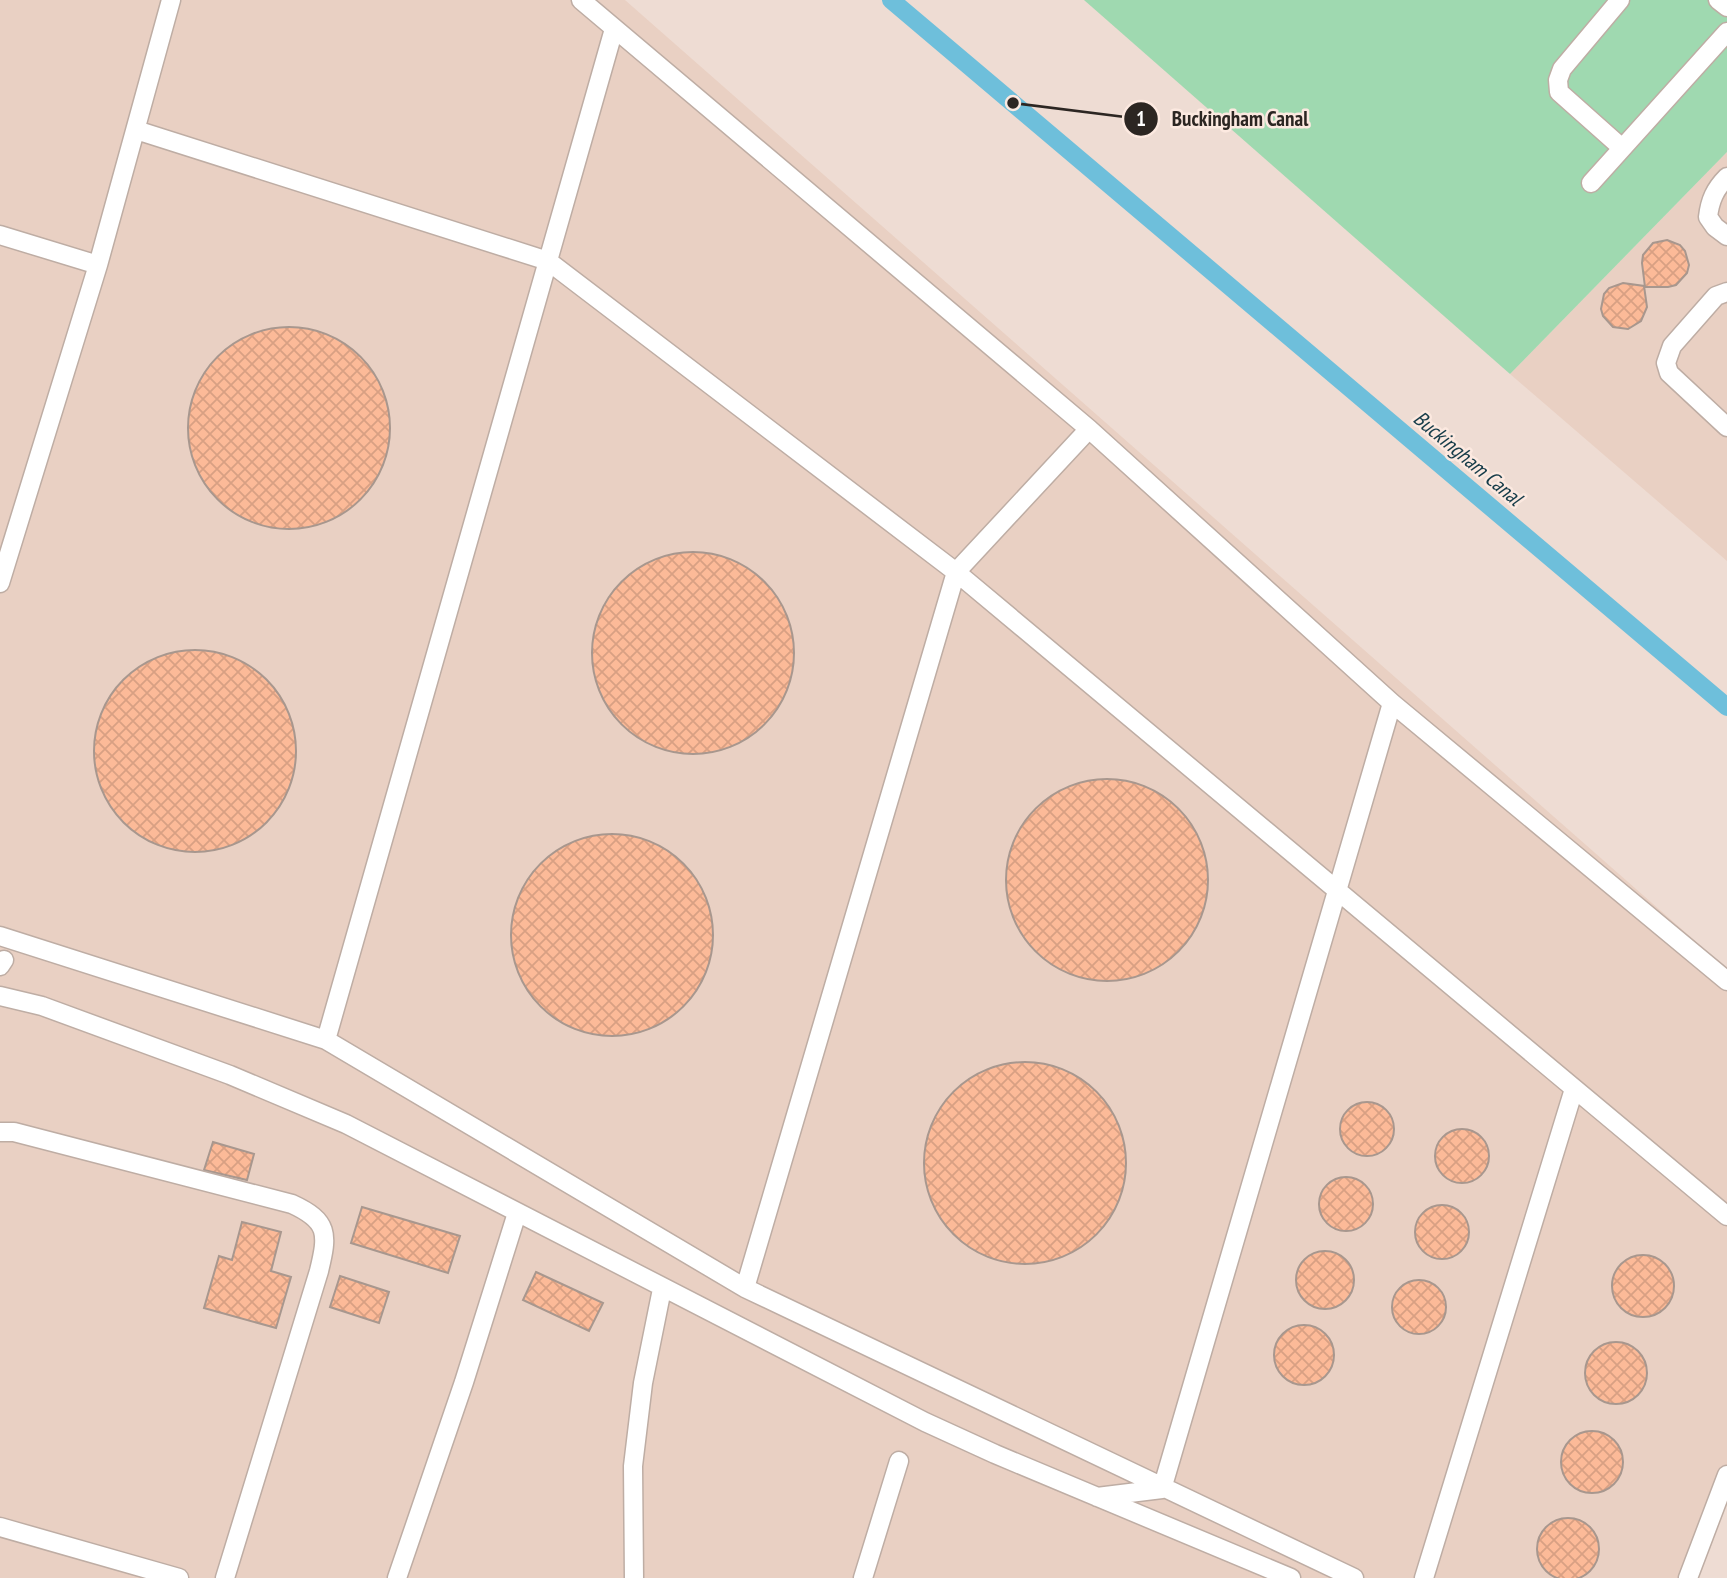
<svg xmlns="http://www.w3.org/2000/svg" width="1727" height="1578" viewBox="0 0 1727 1578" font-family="'PT Sans Narrow',sans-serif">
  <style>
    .built { fill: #e9d0c3 }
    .green { fill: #9fd9b0 }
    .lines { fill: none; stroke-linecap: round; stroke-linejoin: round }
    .canal { stroke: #6ebfdb; stroke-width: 18 }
    .building { fill: url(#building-cross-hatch); stroke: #a8978e; stroke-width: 2 }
    .minor-casing { stroke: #beada4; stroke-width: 21 }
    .minor { stroke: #fff; stroke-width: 18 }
    .labels { text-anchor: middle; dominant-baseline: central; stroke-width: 5; stroke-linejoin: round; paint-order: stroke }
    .water-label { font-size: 21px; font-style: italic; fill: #163c49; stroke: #fce9e0 }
    .leader { fill: none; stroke: #2c2622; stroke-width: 2.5 }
    .callout-dot { fill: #2c2622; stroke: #fce9e0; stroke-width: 2.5 }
    .mark-label { font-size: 21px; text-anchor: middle; font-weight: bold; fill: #fff }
    .callout-label { font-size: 21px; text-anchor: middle; font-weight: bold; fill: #2c2622; stroke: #fce9e0; stroke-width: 5; stroke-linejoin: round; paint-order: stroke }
  </style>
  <defs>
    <pattern id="building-cross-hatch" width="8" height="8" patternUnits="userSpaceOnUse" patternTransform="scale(1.75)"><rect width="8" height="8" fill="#fcba98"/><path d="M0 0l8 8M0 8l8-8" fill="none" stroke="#d8a083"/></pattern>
  </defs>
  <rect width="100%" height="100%" fill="#eedcd3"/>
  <path class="built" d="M0 0H625L1727 969V1480L1685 1578H0Z
    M1727 152V561L1510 374Z"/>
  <path class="green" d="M1084 0H1727V152L1510 374Z"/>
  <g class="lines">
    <path class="canal" d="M891 0 1727 707"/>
  </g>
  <path class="building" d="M1667 240 1680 245 1685 251 1689 265 1687 273 1676 285 1668 287H1645L1642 263 1643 255 1653 243Z
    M1623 283 1644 286 1647 307 1641 321 1628 329 1613 327 1603 316 1601 309 1604 294 1609 288Z
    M188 428a101 101 0 1 1 202 0a101 101 0 1 1-202 0Z
    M592 653a101 101 0 1 1 202 0a101 101 0 1 1-202 0Z
    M94 751a101 101 0 1 1 202 0a101 101 0 1 1-202 0Z
    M1006 880a101 101 0 1 1 202 0a101 101 0 1 1-202 0Z
    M511 935a101 101 0 1 1 202 0a101 101 0 1 1-202 0Z
    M924 1163a101 101 0 1 1 202 0a101 101 0 1 1-202 0Z
    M1340 1129a27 27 0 1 1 54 0a27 27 0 1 1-54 0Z
    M1435 1156a27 27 0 1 1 54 0a27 27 0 1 1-54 0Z
    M213 1142 254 1154 247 1180 204 1170Z
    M1319 1204a27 27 0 1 1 54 0a27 27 0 1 1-54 0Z
    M1415 1232a27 27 0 1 1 54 0a27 27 0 1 1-54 0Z
    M362 1207 460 1236 448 1273 351 1243Z
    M242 1222 281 1232 271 1271 291 1277 276 1328 204 1308 219 1256 232 1260Z
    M1296 1280a29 29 0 1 1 58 0a29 29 0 1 1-58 0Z
    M1612 1286a31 31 0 1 1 62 0a31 31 0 1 1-62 0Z
    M536 1272 603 1303 589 1331 523 1300Z
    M340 1276 389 1292 379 1323 330 1307Z
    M1392 1307a27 27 0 1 1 54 0a27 27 0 1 1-54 0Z
    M1274 1355a30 30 0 1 1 60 0a30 30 0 1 1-60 0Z
    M1585 1373a31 31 0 1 1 62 0a31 31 0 1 1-62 0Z
    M1561 1462a31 31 0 1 1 62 0a31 31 0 1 1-62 0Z
    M1537 1549a31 31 0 1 1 62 0a31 31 0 1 1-62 0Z"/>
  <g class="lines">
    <defs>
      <path id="minor" d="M581 0 1089 429 1392 703 1162 1489 1097 1497
        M1620 0 1562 69 1558 80 1559 92 1622 148
        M1718 0 1727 7
        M136 130 548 261 956 572 1727 1216
        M1727 177C1715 189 1710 200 1708 217L1715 227 1727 236
        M1591 183 1727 32
        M0 235 98 265
        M1727 292 1716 296 1672 346 1666 363 1669 373 1727 427
        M0 583 98 265 171 0
        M1392 703 1727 981
        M0 936 326 1040 745 1288 1354 1578
        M0 966 4 960
        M0 996 42 1006 230 1075 346 1124 925 1422 995 1454 1291 1578
        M326 1040 614 29
        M0 1132H14L292 1204C329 1221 328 1234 319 1271L225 1578
        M745 1288 956 572 1089 429
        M0 1527 179 1578
        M397 1578 464 1382 517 1213
        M634 1578 633 1466 643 1383 662 1289
        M863 1578 899 1461
        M1424 1578 1574 1089
        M1688 1578 1727 1475"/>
    </defs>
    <use href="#minor" class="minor-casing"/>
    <use href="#minor" class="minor"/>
  </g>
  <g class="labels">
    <g class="water-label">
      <text transform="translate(1468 458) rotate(40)">Buckingham Canal</text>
    </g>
  </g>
  <path class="leader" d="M1013 103L1141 119"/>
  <g class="callout-dot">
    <circle cx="1013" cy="103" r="7"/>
    <circle cx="1141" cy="119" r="18"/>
  </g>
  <g class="mark-label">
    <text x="1141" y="126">1</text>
  </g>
  <g class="callout-label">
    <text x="1240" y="126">Buckingham Canal</text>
  </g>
</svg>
